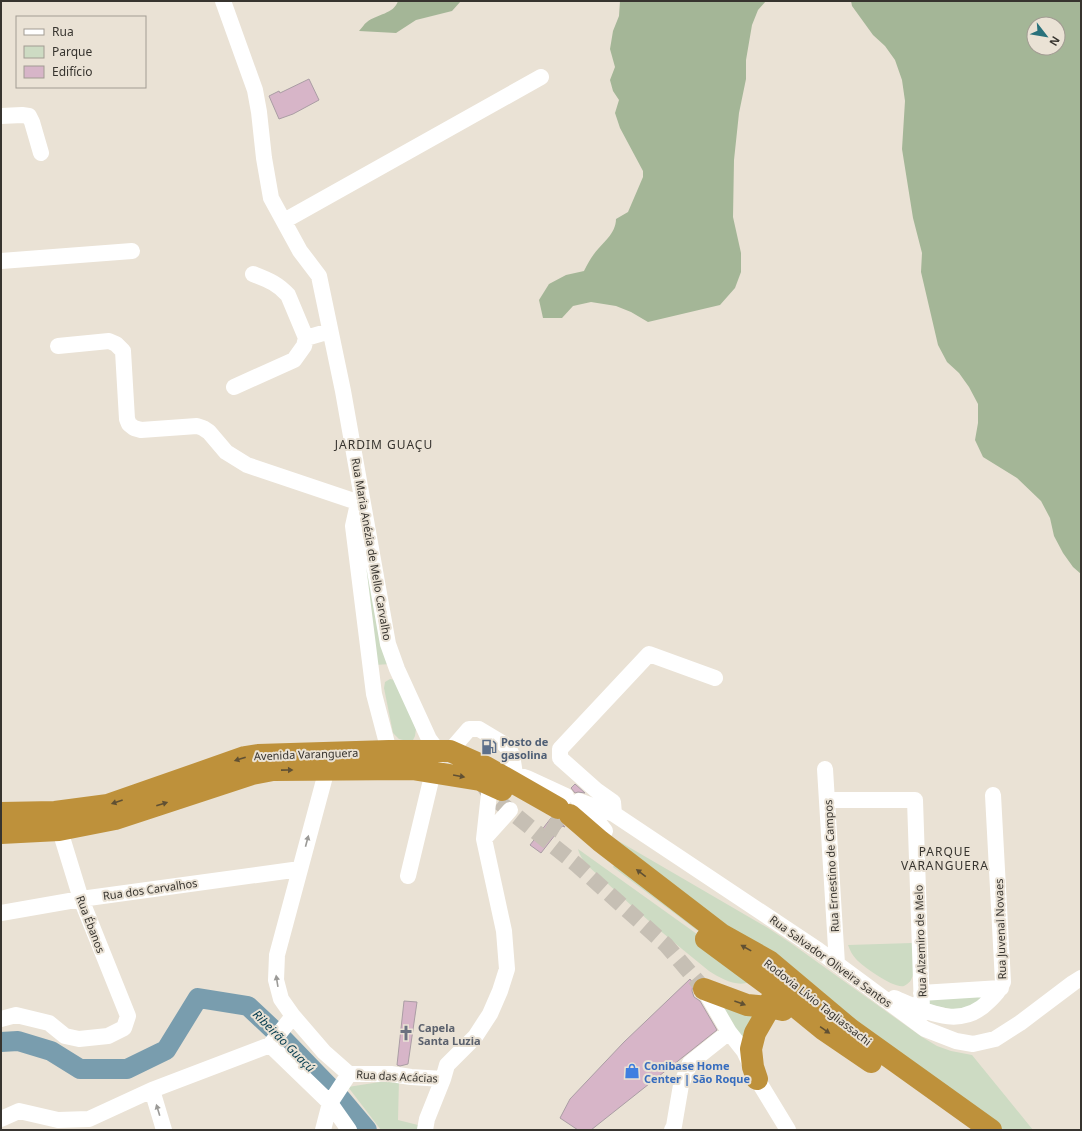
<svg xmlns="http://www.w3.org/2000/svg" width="1082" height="1131" viewBox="0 0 1082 1131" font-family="'Noto Sans',sans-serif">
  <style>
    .green { fill: #cddbc3 }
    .forest { fill: #a4b697; fill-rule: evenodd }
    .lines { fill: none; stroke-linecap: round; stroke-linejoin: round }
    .river { stroke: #799dae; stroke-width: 20 }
    .building { fill: #d7b5c8; stroke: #aa9da4 }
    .minor-tunnel { stroke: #c6bfb4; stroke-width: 16; stroke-dasharray: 16 8; stroke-linecap: butt }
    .highway-tunnel { stroke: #c6bfb4; stroke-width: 22; stroke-dasharray: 22 11; stroke-linecap: butt }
    .minor { stroke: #fff; stroke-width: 16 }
    .highway { stroke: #be913b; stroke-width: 22 }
    .oneway { fill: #605033 }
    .oneway2 { fill: #9b9a97 }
    .labels { text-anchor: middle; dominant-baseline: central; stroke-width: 4; stroke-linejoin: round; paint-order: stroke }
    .street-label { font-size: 11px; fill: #37342f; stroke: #eae2d5 }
    .service-label { font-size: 11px; font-weight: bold; fill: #4e5e75; stroke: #eae2d5; text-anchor: start }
    .worship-label { font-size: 11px; font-weight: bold; fill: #5b616d; stroke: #eae2d5; text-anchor: start }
    .shop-label { font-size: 11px; font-weight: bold; fill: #366cbe; stroke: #eae2d5; text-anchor: start }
    .neighbourhood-label { font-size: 12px; letter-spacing: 1px; fill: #37342f; stroke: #eae2d5 }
    .water-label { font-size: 12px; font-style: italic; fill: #033b4e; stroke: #eae2d5 }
  </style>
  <rect width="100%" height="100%" fill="#eae2d5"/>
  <path class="green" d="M359 526 390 664 375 665Z
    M390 679 395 680 416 729 415 736 413 740 407 741 399 739 393 733 384 688 385 682Z
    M615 839 768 928 792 944 922 1037 937 1046 951 1051 972 1055 1033 1130H1003L854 1024Z
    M578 849 757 977C743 991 723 980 709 971 674 943 640 914 607 883 598 874 581 863 578 849Z
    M614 865 767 983 613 867Z
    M912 943C913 954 917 969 911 980 910 982 906 985 904 986 894 989 862 966 856 959 852 955 850 950 848 945Z
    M995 992 966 1012 926 1004 925 996Z
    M716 999 759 1013 746 1049Z
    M399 1079 398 1120 418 1125 417 1130H381L348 1087Z"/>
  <path class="forest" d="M398 1H461L452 11 416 20 396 33 359 31C362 28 364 24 367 22 377 14 394 14 398 1Z
    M620 1H766L758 10 752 25 746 60V79L739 113 734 160 733 217 741 253V272L735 288 720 305 648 322 631 312 616 306 591 302 573 306 562 318H543L539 300 549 284 566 275 584 271C587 265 590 259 594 254 602 243 616 234 616 219L628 212 643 177V171L620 128 615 113 619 100 613 91 610 80 615 67 610 49 613 31 619 16Z
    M851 1H1081V574L1073 567 1063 553 1054 536 1050 518 1041 501 1017 478 983 457 975 440 978 423V404L969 387 959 373 947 362 938 345 921 272 922 253 913 218 902 149 905 101 902 80 895 60 885 46 873 35 852 6ZM1034 24H1058V48H1034Z"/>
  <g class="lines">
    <path class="river" d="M1 1042 18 1041 51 1051 80 1069H127L166 1050 198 998 248 1006 281 1037 341 1099 367 1130"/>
  </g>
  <path class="building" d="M309 79 319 100 293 114 279 119 269 96 279 91 280 93Z
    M575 784 585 793 578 792 575 793 571 788Z
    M551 818 559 820 565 827 562 826 541 853 530 845Z
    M690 979 693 983 692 991 694 997 700 1001 717 1030 591 1130H578L560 1118 570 1099 624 1042Z
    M404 1001 417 1002 408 1064 400 1066 397 1065Z"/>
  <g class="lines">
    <path class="minor-tunnel" d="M483 784 489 794 577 865 666 945 704 989"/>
    <path class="highway-tunnel" d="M549 821 561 828"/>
    <path class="minor" d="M223 1 255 90 259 112 264 158 271 198 300 251 319 276 343 391 388 644 397 669 429 739 438 751 408 876
      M1 116 22 115 29 116 32 122 41 153
      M284 221 541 77
      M1 261 132 251
      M253 274C268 280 277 283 288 295L306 338 330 331
      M58 346 109 341 116 344 123 351 127 419 129 424 134 428 141 430 197 426 203 428 209 432 226 452 247 465 363 504
      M234 387 294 360 304 346 306 338
      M359 499 353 526 374 694 389 751V760
      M450 751 469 729H479L504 744 509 749 512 755 515 774
      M825 769 837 964
      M509 772 527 778 566 796
      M827 800H915L922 1010
      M579 801 614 814 818 950 925 1029 956 1041 973 1044 995 1039 1020 1023 1073 983 1081 978
      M584 804 605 831
      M614 814 613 802 596 790 560 758V749L649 654 715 678
      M484 839 510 810
      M1 913 81 899 300 869
      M704 989 729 1032 744 1051 757 1079 788 1130
      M921 993 1001 988
      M894 998C926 1011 960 1031 989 1001 995 995 1000 990 1003 982L993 795
      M293 1016 281 999 276 980 277 955 327 769
      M1 1019 16 1015 49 1023 65 1036 79 1039 108 1036 124 1028 128 1016 81 899 57 821
      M270 1045 330 1103 349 1130
      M152 1090 164 1130
      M1 1119 19 1111 58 1120 89 1119 152 1090 270 1045 293 1016 324 1052 349 1074H391L411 1077 443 1079 447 1065 475 1037 490 1014 500 991 507 969 504 931 484 839 489 794
      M323 1130 330 1103 349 1074
      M425 1130 427 1119 443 1079
      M672 1130 674 1126 681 1085 690 1063 729 1032"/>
    <path class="highway" d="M1 813 55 812 108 805 245 757 258 755 389 751H450L486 767 558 808
      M570 815 600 841 721 934 769 961 850 1029 991 1130
      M1 833 59 830 115 819 252 774 273 770 412 769 480 780 502 790
      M706 939 775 990 824 1030 871 1062
      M704 989 747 1005 770 1007 783 1010
      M757 1079 753 1067 751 1049 755 1033 770 1007 777 977"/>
  </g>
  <defs><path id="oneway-solid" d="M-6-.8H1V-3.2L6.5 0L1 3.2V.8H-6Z"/></defs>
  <g class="oneway">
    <use href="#oneway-solid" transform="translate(240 759) rotate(162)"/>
    <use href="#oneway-solid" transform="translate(287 770) rotate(-1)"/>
    <use href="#oneway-solid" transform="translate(459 776) rotate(10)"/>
    <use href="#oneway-solid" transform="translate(117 802) rotate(161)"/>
    <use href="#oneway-solid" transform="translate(162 804) rotate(-18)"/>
    <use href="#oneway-solid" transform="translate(641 873) rotate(-143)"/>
    <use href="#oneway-solid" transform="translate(746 948) rotate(-151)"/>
    <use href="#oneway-solid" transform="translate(740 1003) rotate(20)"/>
    <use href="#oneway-solid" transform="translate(825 1030) rotate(35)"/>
  </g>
  <g class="oneway2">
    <use href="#oneway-solid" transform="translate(307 841) rotate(-75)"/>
    <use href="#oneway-solid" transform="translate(277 981) rotate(-99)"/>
    <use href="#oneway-solid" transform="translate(158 1110) rotate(-107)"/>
  </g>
  <defs>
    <symbol id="fuel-bare" viewBox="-9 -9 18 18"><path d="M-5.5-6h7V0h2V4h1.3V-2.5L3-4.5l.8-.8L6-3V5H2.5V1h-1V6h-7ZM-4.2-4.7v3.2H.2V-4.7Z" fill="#5c6f8a" stroke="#eae2d5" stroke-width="2.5" paint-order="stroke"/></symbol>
    <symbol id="church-bare" viewBox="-9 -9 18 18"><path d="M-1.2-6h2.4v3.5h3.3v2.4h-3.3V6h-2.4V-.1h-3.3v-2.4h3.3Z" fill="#6b7280" stroke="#eae2d5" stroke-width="2.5" paint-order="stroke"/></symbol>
    <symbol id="shop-bare" viewBox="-9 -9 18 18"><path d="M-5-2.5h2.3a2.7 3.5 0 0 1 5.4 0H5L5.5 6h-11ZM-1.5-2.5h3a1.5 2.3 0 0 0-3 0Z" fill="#3f7fe0" stroke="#eae2d5" stroke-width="2.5" paint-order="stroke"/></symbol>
  </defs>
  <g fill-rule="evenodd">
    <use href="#fuel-bare" x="478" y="736" width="22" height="22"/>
    <use href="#church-bare" x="395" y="1022" width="22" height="22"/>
    <use href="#shop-bare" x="621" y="1060" width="22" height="22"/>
  </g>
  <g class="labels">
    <g class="street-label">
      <text transform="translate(372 549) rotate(80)">Rua Maria Anézia de Mello Carvalho</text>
      <text transform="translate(306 754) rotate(-2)">Avenida Varanguera</text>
      <text transform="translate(831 866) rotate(-93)">Rua Ernestino de Campos</text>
      <text transform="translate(150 889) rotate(-8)">Rua dos Carvalhos</text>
      <text transform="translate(91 924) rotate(69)">Rua Ébanos</text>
      <text transform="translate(1000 929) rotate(-92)">Rua Juvenal Novaes</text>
      <text transform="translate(920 941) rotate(-92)">Rua Alzemiro de Melo</text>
      <text transform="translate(831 961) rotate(36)">Rua Salvador Oliveira Santos</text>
      <text transform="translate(818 1002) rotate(38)">Rodovia Lívio Tagliassachi</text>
      <text transform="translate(397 1076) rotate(3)">Rua das Acácias</text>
    </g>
    <g class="service-label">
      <text x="501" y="741">Posto de<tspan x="501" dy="13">gasolina</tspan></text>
    </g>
    <g class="worship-label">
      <text x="418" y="1027">Capela<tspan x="418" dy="13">Santa Luzia</tspan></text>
    </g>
    <g class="shop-label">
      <text x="644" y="1065">Conibase Home<tspan x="644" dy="13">Center | São Roque</tspan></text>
    </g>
    <g class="neighbourhood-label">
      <text x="384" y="444">JARDIM GUAÇU</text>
      <text x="945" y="851">PARQUE<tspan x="945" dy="14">VARANGUERA</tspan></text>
    </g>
    <g class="water-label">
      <text transform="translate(284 1041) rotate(45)">Ribeirão Guaçú</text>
    </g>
  </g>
  <rect width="1082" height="1131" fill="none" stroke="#37342f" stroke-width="4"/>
  <rect x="16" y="16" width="130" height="72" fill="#eae2d5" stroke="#a29c93"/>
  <rect x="24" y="29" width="20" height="6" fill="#ffffff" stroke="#a29c93"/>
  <text x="52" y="36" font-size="12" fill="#37342f">Rua</text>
  <rect x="24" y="46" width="20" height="12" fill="#cddbc3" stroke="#a29c93"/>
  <text x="52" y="56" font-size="12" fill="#37342f">Parque</text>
  <rect x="24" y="66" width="20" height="12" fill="#d7b5c8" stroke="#a29c93"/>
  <text x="52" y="76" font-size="12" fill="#37342f">Edifício</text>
  <g transform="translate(1046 36) rotate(121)"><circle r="19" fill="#eae2d5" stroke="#a29c93"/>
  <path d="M0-3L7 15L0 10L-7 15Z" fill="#29717b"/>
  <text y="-6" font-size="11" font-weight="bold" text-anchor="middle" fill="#37342f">N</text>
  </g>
</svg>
